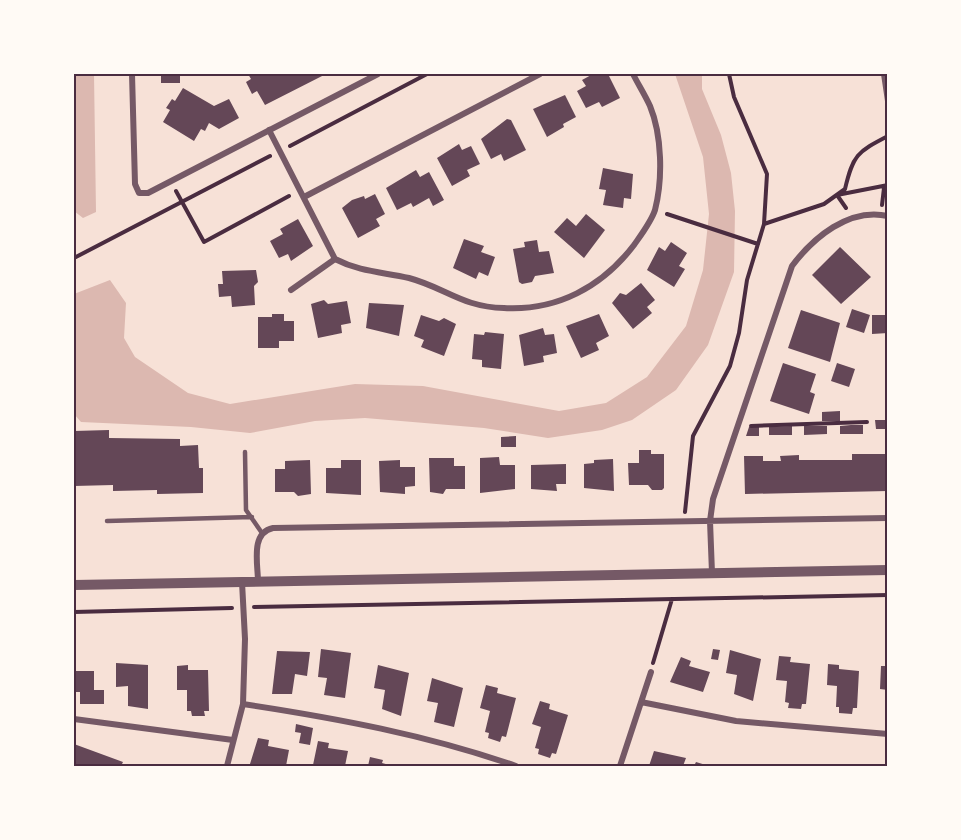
<svg xmlns="http://www.w3.org/2000/svg" width="961" height="840" viewBox="0 0 961 840" font-family="'Golos Text',sans-serif">
  <style>
    .water { fill: #dcb8b0 }
    .building { fill: #644757 }
    .lines { fill: none; stroke-linecap: round; stroke-linejoin: round }
    .path { stroke: #4a2c40; stroke-width: 4 }
    .service { stroke: #755966; stroke-width: 4.5 }
    .minor { stroke: #755966; stroke-width: 6 }
    .tertiary { stroke: #755966; stroke-width: 10 }
    .neatline { fill: none; stroke: #4a2c40; stroke-width: 2 }
  </style>
  <rect width="100%" height="100%" fill="#f7e1d7"/>
  <path class="water" d="M74 74H94L96 212 83 218 74 211Z
    M675 74H702V89L721 135 731 173 735 211 734 272 708 345 676 390 632 420 602 430 548 438 484 428 365 418 315 421 250 433 191 427 81 422 74 414V294L110 280 126 303 124 338 135 357 188 393 230 404 355 384 423 386 559 411 606 403 647 377 686 326 703 270 709 214 703 157Z"/>
  <path class="building" d="M161 74H180V83H161Z
    M248 74H326L265 105 257 91 252 94 246 82 251 79Z
    M593 74 594 76 608 74 620 98 602 107 599 102 586 108 577 91 586 86 582 80Z
    M183 88 214 106 229 99 239 118 219 129 209 123 205 131 201 129 194 141 163 122 170 110 166 108 172 99 175 101Z
    M565 95 576 117 563 124 564 127 547 137 533 109Z
    M507 119 511 120 526 150 504 161 501 154 491 159 481 139Z
    M459 144 462 150 471 146 480 164 467 170 470 176 452 186 437 158Z
    M603 168 633 174 631 199 624 198 623 208 603 205 606 190 599 189Z
    M416 170 420 177 429 172 444 200 433 206 429 198 413 207 411 203 397 210 386 188Z
    M375 194 385 214 376 219 380 226 358 238 342 208 352 200 364 196 365 199Z
    M586 214 605 230 584 258 554 232 567 218 576 226Z
    M298 219 313 246 291 261 288 254 279 258 270 241 283 234 280 229Z
    M464 239 484 246 481 252 495 257 488 276 479 272 476 279 453 268Z
    M537 240 539 252 549 251 554 273 535 276 532 282 522 284 519 282 513 249 525 247 524 242Z
    M671 242 687 253 679 266 685 269 674 287 647 270 659 247 665 251Z
    M840 247 871 277 841 304 812 275Z
    M256 270 258 282 254 286 255 305 232 307 231 296 219 297 218 284H223L222 271Z
    M641 283 655 300 647 307 652 313 633 329 612 303 620 293 626 295Z
    M324 300 328 304 347 301 351 323 341 325 342 333 318 338 311 304Z
    M369 303 404 305 399 336 366 328Z
    M852 309 870 315 864 333 846 327Z
    M801 310 840 323 830 362 788 348Z
    M272 314H284V321H294V341H279V348H258V317H272Z
    M599 314 609 336 596 343 599 350 581 358 566 326Z
    M421 315 439 321 444 318 456 324 444 356 421 347 424 340 414 336Z
    M872 315H888V333L872 334Z
    M543 328 545 335 554 334 557 353 543 356 544 362 524 366 519 335Z
    M485 332 504 334 501 369 482 367V360L472 359 474 334 484 335Z
    M783 363 816 374 810 392 815 394 809 414 770 401Z
    M837 363 855 369 849 387 831 381Z
    M840 411V421H822V412Z
    M875 420H888V429H876Z
    M851 425H863V434H840V426Z
    M792 426V435H769V427Z
    M804 426H827V434L804 435Z
    M749 427H759V436H746Z
    M109 430V438L180 439V446L198 445 199 468H203V493L157 494V490L113 491V485L74 486V431Z
    M516 436V447H501V437Z
    M639 450H651V454H664V488L662 490H652L648 485H629L628 463H639Z
    M852 454H888V491L745 494 744 456H763V461H781L780 456 799 455V460H852Z
    M499 457 500 465H515V489L480 493V458Z
    M429 458H454V466H465V489H446L443 494 430 492Z
    M613 459 614 491 584 488V464L594 463V460Z
    M310 460 311 494 298 496 294 492H275V469H285V461Z
    M341 460H361V495L326 493V468H341Z
    M400 460V467H415V486L405 487V494L380 492 379 461Z
    M566 464V484H556L557 491 531 489V465Z
    M321 649 351 653 345 698 324 695 327 678 318 677Z
    M713 649 720 650 718 660 711 659Z
    M730 650 761 659 753 701 734 694 737 675 726 673Z
    M277 651 310 652 307 676 295 674 292 694H272Z
    M779 656 791 657 790 662 810 664 806 704H802L801 709 788 708 789 703 785 702 787 681 776 680Z
    M681 657 691 661 689 666 710 672 703 692 670 682Z
    M116 663 148 665V709L128 706V686L116 687Z
    M828 664 839 665V669L859 671 857 708H853L852 714 839 713V707H836L837 686 827 685Z
    M188 665V670H208L209 711H204L205 716H192L191 711H187V690H177V666Z
    M378 665 409 673 401 716 382 709 385 690 374 688Z
    M881 666H888V690L880 689Z
    M74 671H94V690H104V704H80V692H74Z
    M432 678 463 688 454 727 434 722 438 703 427 701Z
    M486 685 498 688 497 693 516 698 506 737 502 736 500 742 488 738 489 733 485 732 490 711 480 708Z
    M540 701 550 704 549 709 568 715 556 754 552 753 550 758 538 754 539 749 535 748 541 727 532 724Z
    M296 724 313 728 310 745 299 743 301 733 295 732Z
    M258 738 269 740 268 746 289 750 286 766 250 764Z
    M318 741 329 743 328 748 348 751 345 766 313 765Z
    M74 744 123 762 121 766H74Z
    M654 751 686 758 683 766H649Z
    M370 757 383 760 382 763 393 766H368Z
    M696 762 709 766H694Z"/>
  <g class="lines">
    <path class="path" d="M290 146 427 74
      M176 191 204 242 289 196
      M882 205 884 188
      M846 208 837 195 888 185
      M667 214 758 244
      M764 224 824 204 845 189C853 155 857 152 888 136
      M74 258 270 156
      M751 426 867 422
      M685 512 693 436 730 366 739 333 747 280 764 224 767 174 734 97 729 74
      M254 607 888 595
      M74 612 232 608
      M653 663 672 599"/>
    <path class="service" d="M245 452 246 510 262 533
      M107 521 252 517"/>
    <path class="minor" d="M132 74 135 184 139 193H148L378 74
      M884 74 888 101
      M269 130 335 259C360 272 383 272 409 278 446 288 462 307 504 308 557 311 602 287 634 245 641 235 651 222 655 210 663 179 662 135 650 106 645 95 638 84 633 74
      M304 197 540 74
      M291 290 335 259
      M712 573 710 521 713 499 792 266C813 238 849 207 888 216
      M258 582C258 564 250 533 273 528L888 518
      M641 702 736 721 888 734
      M243 704C336 718 427 735 516 766
      M74 719 233 740
      M227 766 243 704 245 639 242 582
      M620 766 651 672"/>
    <path class="tertiary" d="M74 585 888 570"/>
  </g>
  <rect width="961" height="840" fill="none" stroke="#fffaf5" stroke-width="150"/>
  <rect x="75" y="75" width="811" height="690" class="neatline"/>
</svg>
